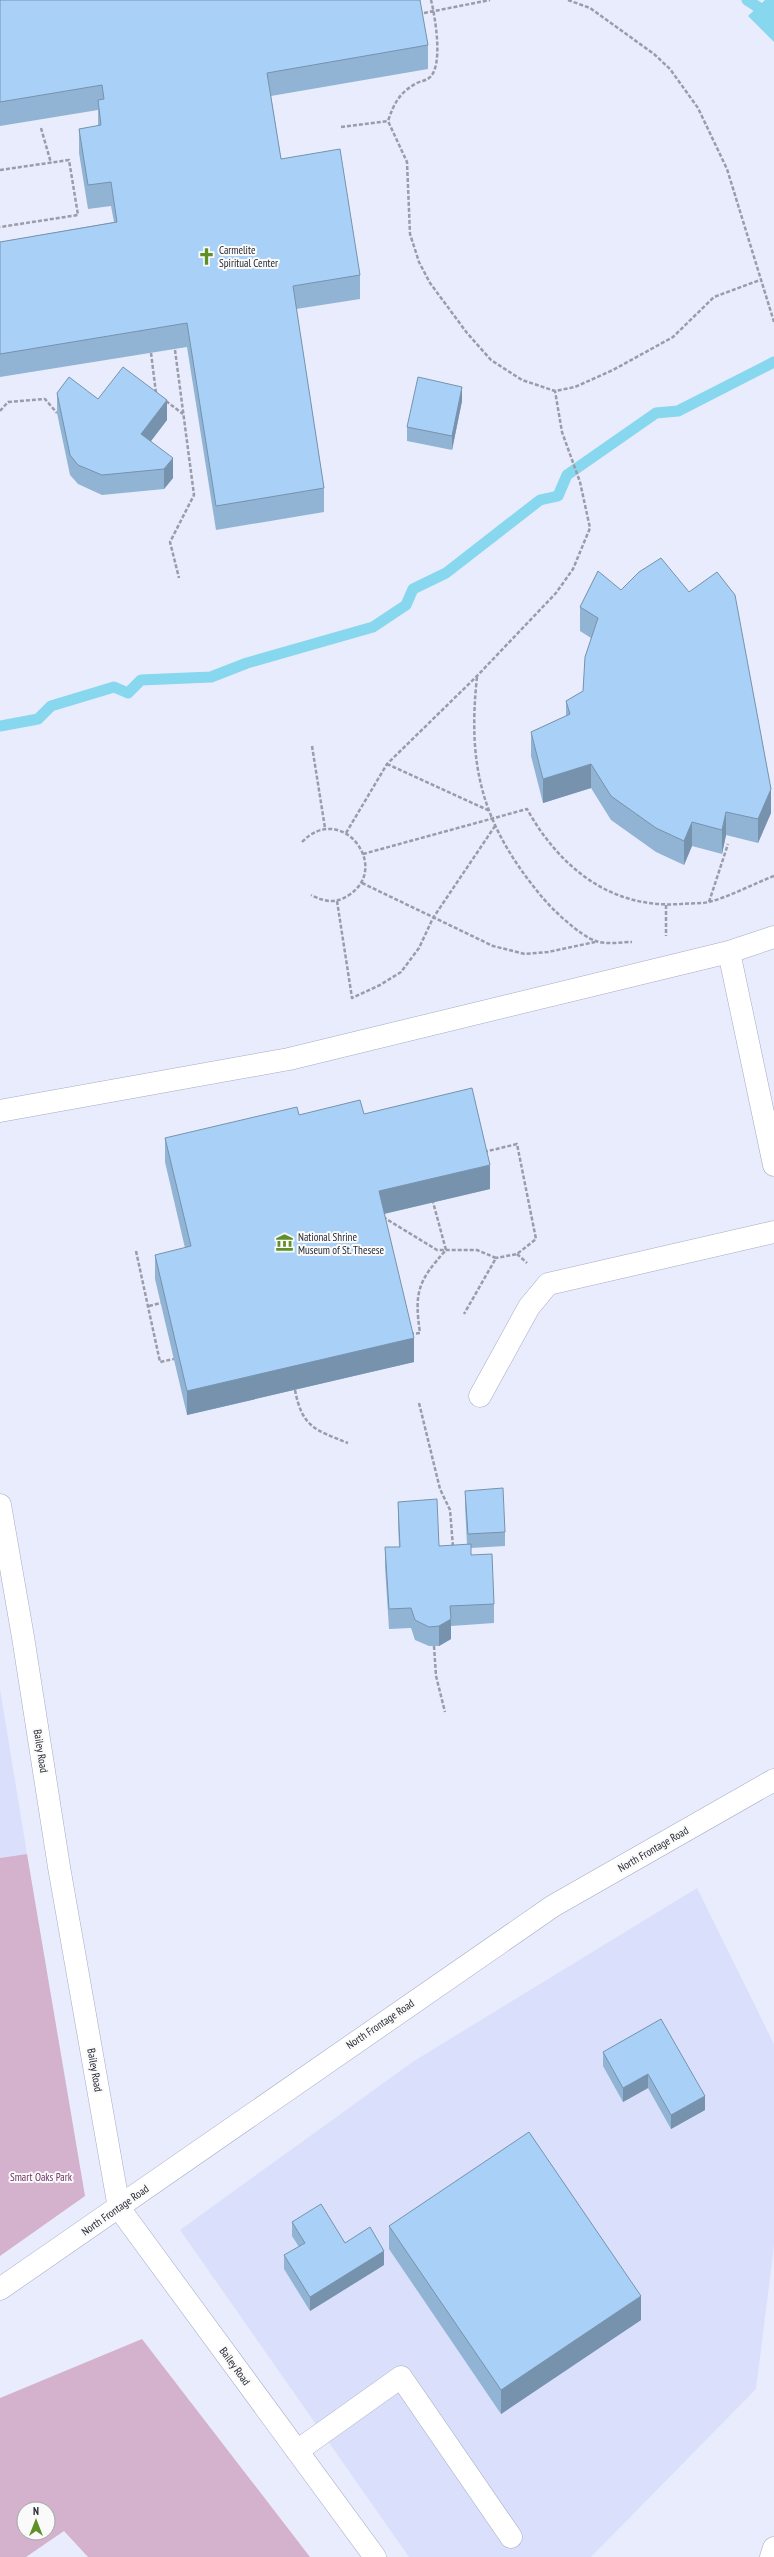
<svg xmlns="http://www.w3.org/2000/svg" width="774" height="2557" viewBox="0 0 774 2557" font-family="'PT Sans Narrow',sans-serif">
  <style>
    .built { fill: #dae0fb }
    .green { fill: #d4b1cc; fill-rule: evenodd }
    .water { fill: #87d7ee }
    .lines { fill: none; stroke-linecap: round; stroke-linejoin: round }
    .stream { stroke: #87d7ee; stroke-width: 11 }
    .minor-casing { stroke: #a5aac4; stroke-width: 23 }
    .highway-casing { stroke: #a5aac4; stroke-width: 23 }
    .path { stroke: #9a9caa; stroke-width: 2.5; stroke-dasharray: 4 2; stroke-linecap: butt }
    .minor { stroke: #fff; stroke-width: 22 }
    .highway { stroke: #fff; stroke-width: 22 }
    .wall { fill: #91b4d4 }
    .shaded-wall { fill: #7692ad }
    .building { fill: #a9d1f7; stroke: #7692ad }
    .labels { text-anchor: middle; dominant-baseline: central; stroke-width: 4; stroke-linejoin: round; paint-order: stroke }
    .poi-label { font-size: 11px; fill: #262832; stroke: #fafafa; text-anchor: start }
    .street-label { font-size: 11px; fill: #262832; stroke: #fafafa }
    .park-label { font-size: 11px; fill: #703166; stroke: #fafafa }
  </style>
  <rect width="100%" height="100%" fill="#e9ecfc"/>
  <path class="built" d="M0 1689 27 1854 0 1858Z
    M697 1888 774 2044V2246L756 2389 591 2557H409L180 2230 414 2061Z"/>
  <path class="green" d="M27 1854 85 2196 0 2256V1858Z
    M142 2339 310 2557H88L64 2531 26 2557H0V2398ZM24 2509H48V2533H24Z"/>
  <path class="water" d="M765 0H774V42L748 16Z"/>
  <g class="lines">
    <path class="stream" d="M747 0 758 7
      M0 726 38 719 51 706 114 687 128 693 141 680 211 677 247 663 373 627 406 605 413 589 446 573 540 500 558 496 567 475 656 413 678 411 774 362"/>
    <defs>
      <path id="minor" d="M729 952 774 937
        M0 1111 289 1059 729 952 774 1165
        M480 1396 529 1307 548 1284 774 1232
        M0 1505 23 1637 59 1867 119 2208 375 2557
        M0 2289 553 1906 774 1780
        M297 2451 401 2377 511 2537"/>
      <path id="highway" d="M771 2557 774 2548"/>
    </defs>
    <use href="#minor" class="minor-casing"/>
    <use href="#highway" class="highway-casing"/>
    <path class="path" d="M431 0C435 16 444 67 429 78 425 81 421 81 417 83 400 92 394 103 388 121L407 162 410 234 419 262 430 283 467 333 491 360 522 380 555 391 575 387 613 370 673 337 714 297 760 280
      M568 0 590 8 654 54 670 69 698 108 727 169 774 322
      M424 13 490 0
      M341 127 388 121
      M41 128 51 163
      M0 170 69 160 78 215 0 227
      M175 350 194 495 170 542 179 578
      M151 353 156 393
      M166 401 183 414
      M0 411 8 402 45 399 57 413
      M477 677C467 768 483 826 542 897 553 910 580 936 596 941 606 945 622 942 632 942
      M312 746 325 828
      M387 764 490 811
      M346 833 387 764 477 676 556 593 573 569 590 528 580 482 562 432 555 391
      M302 842C341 801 392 867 349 895 336 904 325 902 311 895
      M363 854 527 809C560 868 611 909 681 904 690 903 700 904 709 902 731 896 753 884 774 876
      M362 883 493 946 525 954 548 952 595 942
      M337 901 352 998 380 985 401 972 419 948 433 918 495 826
      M709 902 728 844
      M666 905V936
      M484 1152 517 1144 536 1239 517 1254 496 1258
      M383 1217 437 1250H477L496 1258 464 1314
      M136 1251 160 1362 174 1359
      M517 1254 527 1263
      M149 1306 161 1303
      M410 1334 420 1333C414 1292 418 1281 446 1250L433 1202
      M295 1390C302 1427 315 1430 348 1443
      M419 1403 440 1489 450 1510 453 1547
      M434 1646 436 1676 445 1712"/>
    <use href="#minor" class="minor"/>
    <use href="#highway" class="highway"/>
  </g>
  <path class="wall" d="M0 0 428 45V69L271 96 281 159 360 275V299L296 309 324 488V512L216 530 187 347 0 377V242L114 222 111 206 88 209 79 153V129L98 126V110L0 126Z
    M57 393 98 399 167 420 151 441 173 478 164 489 102 495 78 484 70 475 57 413Z
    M462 401 452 450 407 441V427Z
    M598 571 771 813 758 843 726 835 722 854 692 846 684 865 656 852 611 820 591 788 543 803 531 756V732L566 716V701L583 691 591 638 580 631V607Z
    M364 1114 490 1189 384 1214 414 1362 187 1415 155 1279V1255L185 1248 165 1162V1138L299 1115Z
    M465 1491 505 1532V1546L471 1548V1555L494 1604V1623L451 1626V1639L439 1646H429L415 1640 411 1628 389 1629 385 1567V1547H399L398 1522V1502L439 1546 467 1545 465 1505Z
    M661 2019 705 2110 671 2129 648 2088 623 2102 603 2066V2052Z
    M292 2222 345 2243 384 2265 310 2311 284 2269V2255L299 2247 292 2236Z
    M389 2226 641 2320 501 2414 389 2249Z"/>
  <path class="shaded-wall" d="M462 387V401L452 450V436Z
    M167 400V420L141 454V434Z
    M173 458V478L164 489V469Z
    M591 764V788L543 803V779Z
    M771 789V813L758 843V819Z
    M726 812V835L722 854V830Z
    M692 822V846L684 865V841Z
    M490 1165V1189L379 1215V1191Z
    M414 1338V1362L187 1415V1391Z
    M451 1619V1639L439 1646V1626Z
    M648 2074V2088L623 2102V2088Z
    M705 2096V2110L671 2129V2115Z
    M384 2251V2265L310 2311V2297Z
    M641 2296V2320L501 2414V2390Z"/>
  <path class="building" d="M0 0H420L428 45 267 73 281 159 340 149 360 275 293 286 324 488 216 506 187 323 0 354V242L117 222 111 182 88 185 79 129 101 125 98 100 104 99 102 85 0 102Z
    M123 367 167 400 141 434 173 458 164 469 102 475 78 465 70 455 57 393 69 377 98 399Z
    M418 377 462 387 452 436 407 427Z
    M661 558 689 592 717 572 735 595 771 789 758 819 726 812 722 830 692 822 684 841 656 828 611 796 591 764 543 779 531 732 570 714 566 701 583 691 585 657 598 618 580 607 598 571 621 590 639 572Z
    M472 1088 490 1165 379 1191 414 1338 187 1391 155 1255 191 1246 165 1138 297 1107 299 1115 360 1100 364 1114Z
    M503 1488 505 1532 468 1534 465 1491Z
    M437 1499 439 1546 471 1544V1555L492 1554 494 1604 450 1606 451 1619 439 1626 429 1627 415 1620 411 1608 389 1609 385 1547H400L398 1502Z
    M661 2019 705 2096 671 2115 648 2074 623 2088 603 2052Z
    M529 2132 641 2296 501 2390 389 2226Z
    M321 2204 345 2243 370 2227 384 2251 310 2297 284 2255 305 2243 292 2222Z"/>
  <defs>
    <symbol id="church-bare" viewBox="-9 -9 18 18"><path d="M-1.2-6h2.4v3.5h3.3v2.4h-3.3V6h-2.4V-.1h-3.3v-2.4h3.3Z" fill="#5e9027" stroke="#fafafa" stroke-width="2.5" paint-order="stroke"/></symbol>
    <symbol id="museum-bare" viewBox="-9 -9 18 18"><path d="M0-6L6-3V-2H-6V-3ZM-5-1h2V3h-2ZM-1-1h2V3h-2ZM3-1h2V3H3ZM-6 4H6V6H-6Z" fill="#5e9027" stroke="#fafafa" stroke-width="2.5" paint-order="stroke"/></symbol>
  </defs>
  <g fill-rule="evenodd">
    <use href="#church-bare" x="194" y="244" width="25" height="25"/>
    <use href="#museum-bare" x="272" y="1230" width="25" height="25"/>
  </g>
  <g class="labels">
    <g class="poi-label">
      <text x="219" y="250">Carmelite<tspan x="219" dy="13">Spiritual Center</tspan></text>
      <text x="298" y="1237">National Shrine<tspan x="298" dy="13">Museum of St. Thesese</tspan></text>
    </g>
    <g class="street-label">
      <text transform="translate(41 1751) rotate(81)">Bailey Road</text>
      <text transform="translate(653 1849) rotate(-30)">North Frontage Road</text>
      <text transform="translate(380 2024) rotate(-34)">North Frontage Road</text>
      <text transform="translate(95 2070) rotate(80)">Bailey Road</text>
      <text transform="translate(115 2210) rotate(-35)">North Frontage Road</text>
      <text transform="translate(235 2366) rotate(54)">Bailey Road</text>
    </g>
    <g class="park-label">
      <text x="41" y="2177">Smart Oaks Park</text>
    </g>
  </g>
  <g transform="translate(36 2521)"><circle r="19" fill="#fafafa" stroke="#a5a6aa"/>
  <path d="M0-3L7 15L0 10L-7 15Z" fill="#5e9027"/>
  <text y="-6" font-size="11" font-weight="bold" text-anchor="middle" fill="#262832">N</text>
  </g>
</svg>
